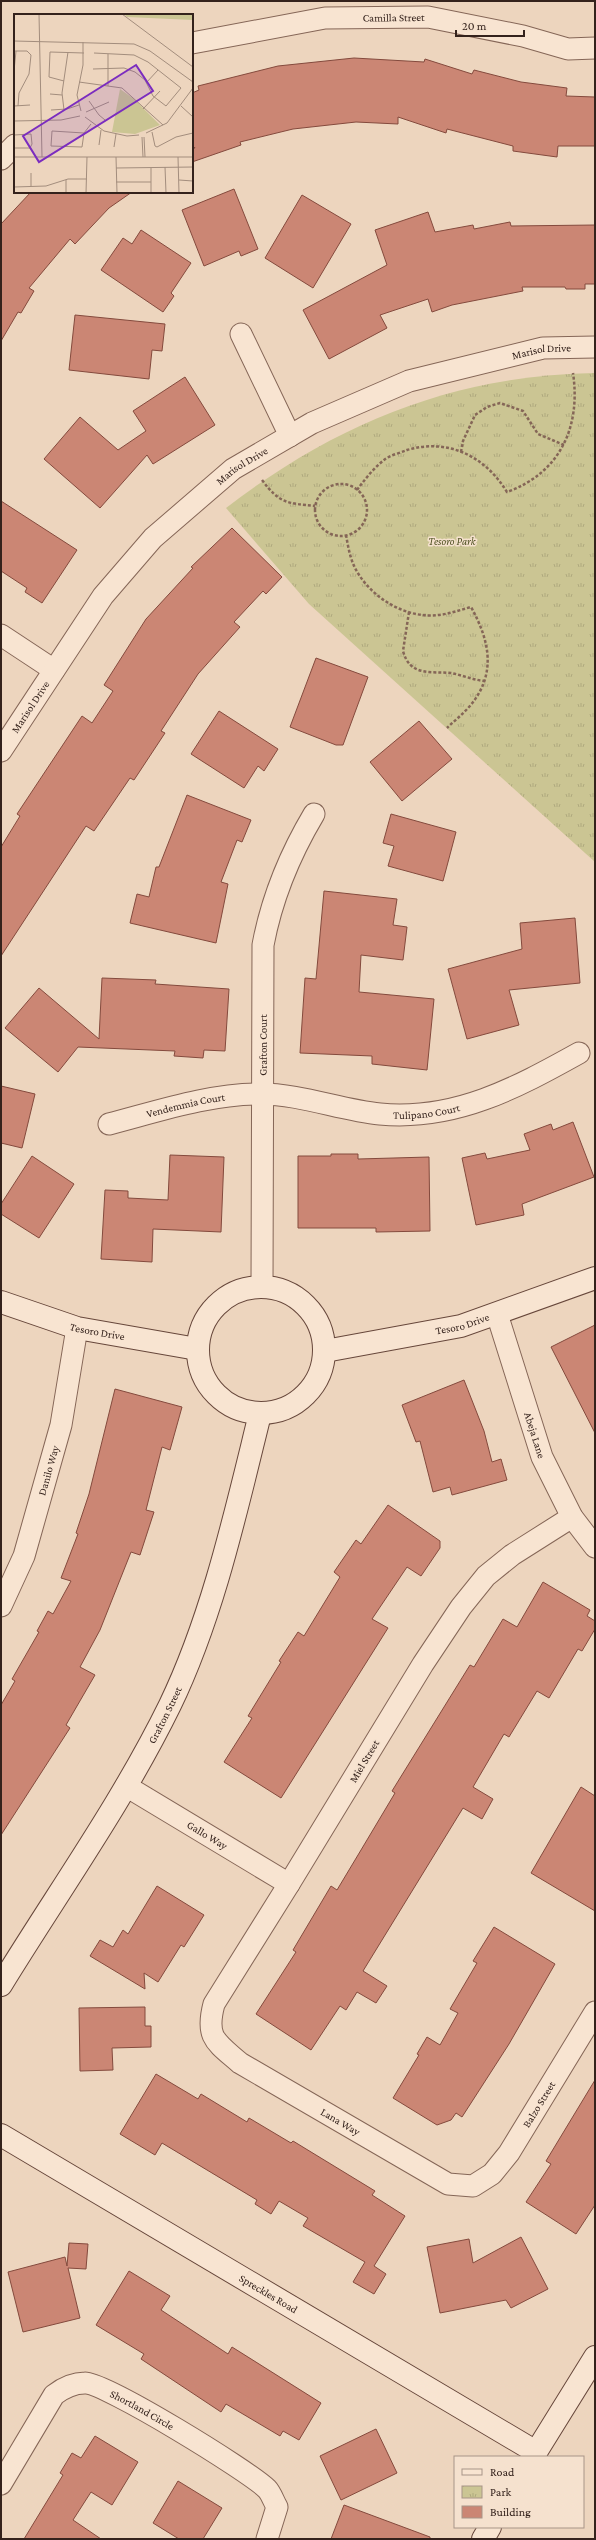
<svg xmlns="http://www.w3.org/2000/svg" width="596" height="2540" viewBox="0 0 596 2540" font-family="'Crimson Pro',serif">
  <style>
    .park { fill: url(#park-tufts) }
    .building { fill: #cb8674; stroke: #844a3d }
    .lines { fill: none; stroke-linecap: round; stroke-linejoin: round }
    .street-casing { stroke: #856657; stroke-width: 23 }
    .secondary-casing { stroke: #67473b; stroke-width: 24 }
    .path { stroke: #856657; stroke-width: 2.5; stroke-dasharray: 3 2; stroke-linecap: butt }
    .street { stroke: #f8e4d1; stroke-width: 21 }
    .secondary { stroke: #f8e4d1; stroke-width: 22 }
    .labels { text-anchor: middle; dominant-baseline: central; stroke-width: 3; stroke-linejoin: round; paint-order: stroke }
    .street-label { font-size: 11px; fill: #34221c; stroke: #f5e1ce }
    .park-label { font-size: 11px; font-style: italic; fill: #4f5122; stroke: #f5e1ce }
    .inset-road { fill: none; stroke: #a38d7d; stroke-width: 1 }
    .view { fill: #7b2cbf; fill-opacity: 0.15; stroke: #7b2cbf; stroke-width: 2 }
    .inset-edge { fill: none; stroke: #34221c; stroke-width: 2 }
  </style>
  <defs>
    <pattern id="park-tufts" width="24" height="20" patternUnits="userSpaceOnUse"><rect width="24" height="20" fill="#cbc593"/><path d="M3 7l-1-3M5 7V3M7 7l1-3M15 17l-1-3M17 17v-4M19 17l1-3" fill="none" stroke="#afa97e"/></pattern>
  </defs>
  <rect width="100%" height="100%" fill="#edd5be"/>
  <path class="park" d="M595 373V862L309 604 226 508C336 423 455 375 595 373Z"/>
  <path class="building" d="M354 58 424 62 425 59 472 74 474 70 521 82 567 88 566 96 595 97V146H558L557 157 513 151V146L447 129 446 133 398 117V124L356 122 293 129 240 142 241 145 192 162V152L195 147 192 150V93L199 90 198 86 278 66Z
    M234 189 258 249 241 256 239 251 204 266 182 210Z
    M31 192H132L109 208 75 244 70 239 29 288 34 291 21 313 18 312 1 341V224Z
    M302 195 351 224 313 288 265 258Z
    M428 212 435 232 473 225 474 229 510 222 511 226 595 225V284H585V289H566L565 287H522L523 291 452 305 432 312 428 299 380 315 387 328 329 359 303 310 387 265 375 230Z
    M141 230 191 263 171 293 174 296 163 312 101 270 123 238 132 244Z
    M75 315 165 324 162 351 152 350 149 379 69 370Z
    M185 377 215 425 153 464 147 455 100 508 44 459 80 417 118 450 146 431 133 411Z
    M1 501 77 550 42 603 25 592 27 588 1 571Z
    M232 528 282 577 266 594 263 591 234 622 240 627 198 674 161 731 165 733 134 780 130 778 94 831 86 826 1 956V847L20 816 17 814 82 716 92 723 113 691 104 685 146 619 193 568 191 567Z
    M316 658 368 677 343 745H336L290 727Z
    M219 711 278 749 264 771 258 766 244 788 191 754Z
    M419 721 452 759 402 801 370 762Z
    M187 795 251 820 242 842 237 840 221 882 228 884 216 943 130 923 137 894 149 897 156 867H159Z
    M391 814 456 832 443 881 388 866 394 846 383 843Z
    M324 891 397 899 393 925 407 927 403 960 361 955 359 992 434 999 427 1070 372 1064V1056L300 1053 305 978 316 979Z
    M575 918 580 983 509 990 519 1025 467 1039 448 969 522 949 520 923Z
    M102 978 156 980 155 984 229 989 225 1051 204 1050 203 1058 174 1056 175 1051 78 1047 58 1072 5 1028 39 988 99 1039Z
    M1 1086 35 1094 22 1148 1 1143Z
    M573 1122 594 1177 522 1204 524 1215 476 1225 462 1158 485 1153 487 1159 530 1150 524 1134 551 1124 553 1130Z
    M331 1154H358V1159L429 1157 430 1231 376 1232V1228H298V1156H331Z
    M170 1155 224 1157 221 1232 153 1229 152 1262 101 1259 105 1190 128 1191V1198L168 1200Z
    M32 1156 74 1184 39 1238 1 1214V1204Z
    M595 1325V1433L551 1347Z
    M464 1380 484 1431 492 1462 501 1459 507 1480 452 1495 450 1487 433 1492 420 1441 416 1442 402 1405Z
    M115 1389 182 1407 170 1450 162 1447 146 1510 154 1512 140 1555 131 1552 100 1630 80 1667 95 1675 66 1725 70 1728 1 1835V1705L15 1681 12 1679 39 1632 37 1631 48 1611 53 1614 71 1581 61 1578 78 1534 76 1533 89 1494Z
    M388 1505 440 1541V1548L421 1576 407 1567 372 1619 388 1628 281 1798 224 1762 252 1718 248 1716 281 1662 279 1661 298 1632 304 1636 340 1577 334 1572 356 1540 361 1544Z
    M543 1582 590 1610 587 1616 595 1621V1629L582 1651 578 1649 549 1698 537 1691 509 1737 504 1734 473 1787 493 1799 482 1819 463 1808 363 1971 387 1986 376 2003 357 1992 346 2010 340 2006 311 2050 256 2014 296 1952 293 1950 331 1886 337 1890 361 1850 395 1793 392 1791 470 1665 474 1667 503 1619 517 1627Z
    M581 1787 595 1796V1911L531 1873Z
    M157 1886 204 1915 184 1947 181 1945 158 1982 144 1973 145 1989 90 1956 100 1940 113 1947 123 1930 128 1934Z
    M494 1927 555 1964 509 2044 462 2117 456 2113 451 2120 437 2125 393 2098 419 2055 417 2054 427 2037 440 2045 458 2013 450 2009 477 1963 473 1961Z
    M145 2007V2026H151V2047L112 2048 113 2070 80 2071 79 2008Z
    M156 2074 198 2099 201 2094 247 2122 249 2118 291 2143 293 2141 375 2191 372 2195 405 2216 374 2266 386 2274 374 2294 353 2282 365 2262 303 2226 308 2218 279 2201 271 2214 255 2204 257 2200 162 2143 155 2155 120 2134Z
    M595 2080V2205L576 2234 526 2202 551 2164 546 2161Z
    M521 2237 548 2289 511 2308 506 2300 440 2313 427 2247 469 2239 473 2263Z
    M69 2243 88 2244 86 2269 68 2268 80 2318 23 2332 8 2272 65 2257 67 2266Z
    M129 2271 170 2296 161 2310 228 2354 232 2347 321 2403 299 2440 283 2431 280 2436 226 2404 221 2412 141 2359 144 2354 96 2325Z
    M376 2429 397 2473 341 2500 320 2456Z
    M95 2436 138 2462 112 2505 91 2492 73 2520 101 2539H24L63 2475 60 2473 72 2453 81 2458Z
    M178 2481 222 2508 203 2539H179L153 2523Z
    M344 2505 430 2537V2539H331Z"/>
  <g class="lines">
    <defs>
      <g id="street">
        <path id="s1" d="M192 43 325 18 428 17 523 36 568 49 595 48"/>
        <path d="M1 159 15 145"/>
        <path d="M241 334 290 436"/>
        <path d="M1 635 54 670"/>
        <path id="s2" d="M1 751 103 596 153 538 233 469 312 423 409 381 543 348 595 347"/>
        <path id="s3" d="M109 1124C159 1111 209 1094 260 1094 301 1094 340 1110 380 1114 455 1121 516 1088 579 1053"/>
        <path id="s4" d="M262 1286 263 945C272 897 289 856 314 814"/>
        <path id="s5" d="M497 1314 542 1457 572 1517 595 1547"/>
        <path id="s6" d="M572 1517 512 1555 486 1576 461 1607 423 1664 289 1884 214 2004C205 2038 216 2042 240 2063L448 2184 473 2186 492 2174 509 2153 595 2012"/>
        <path id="s7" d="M1 1606 24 1556 61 1425 77 1328"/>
        <path id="s8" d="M126 1786 289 1884"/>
        <path id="s9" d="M1 2484 54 2395C63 2388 73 2383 85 2383 104 2382 249 2471 267 2489 271 2493 274 2502 277 2507L267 2539"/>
      </g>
      <g id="secondary">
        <circle cx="261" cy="1350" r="63"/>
        <path id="s10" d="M1 1302 77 1328 197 1349"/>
        <path id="s11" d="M325 1351 461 1326 595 1278"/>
        <path id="s12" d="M1 1985C58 1892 122 1803 170 1705 213 1616 236 1511 260 1414"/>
        <path id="s13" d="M1 2135 536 2452"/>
        <path d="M533 2457 595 2357"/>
        <path d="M483 2539 490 2527"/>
      </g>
    </defs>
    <use href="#street" class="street-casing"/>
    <use href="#secondary" class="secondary-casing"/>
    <path class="path" d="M461 452 463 441 475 415 487 407 500 403 523 411 538 434 564 445
      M262 480C280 504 287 503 315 506
      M315 510a26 26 0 1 1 52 0a26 26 0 1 1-52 0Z
      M357 490C365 479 374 468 384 460 390 455 400 453 407 450 448 438 485 456 507 492 560 473 581 427 573 373
      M346 535C348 546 350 558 355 568 370 597 405 619 438 615 449 614 460 610 471 607 490 641 497 675 469 707 462 715 454 721 447 728
      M409 612 403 651C410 677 431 671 451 673 462 675 473 680 485 681"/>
    <use href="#street" class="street"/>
    <use href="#secondary" class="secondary"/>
  </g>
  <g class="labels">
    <g class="street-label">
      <text stroke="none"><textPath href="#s1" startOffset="204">Camilla Street</textPath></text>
      <text stroke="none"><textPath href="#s2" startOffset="701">Marisol Drive</textPath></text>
      <text stroke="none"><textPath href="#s2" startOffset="377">Marisol Drive</textPath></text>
      <text stroke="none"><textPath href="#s2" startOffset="53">Marisol Drive</textPath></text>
      <text stroke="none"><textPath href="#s4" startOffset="241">Grafton Court</textPath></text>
      <text stroke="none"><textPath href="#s3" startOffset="79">Vendemmia Court</textPath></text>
      <text stroke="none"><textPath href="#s3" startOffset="323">Tulipano Court</textPath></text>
      <text stroke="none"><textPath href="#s11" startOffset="140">Tesoro Drive</textPath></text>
      <text stroke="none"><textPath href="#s10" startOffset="101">Tesoro Drive</textPath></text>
      <text stroke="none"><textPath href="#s5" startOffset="127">Abeja Lane</textPath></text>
      <text stroke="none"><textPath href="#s7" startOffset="144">Danilo Way</textPath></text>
      <text stroke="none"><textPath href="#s12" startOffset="316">Grafton Street</textPath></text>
      <text transform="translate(364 1761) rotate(-59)">Miel Street</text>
      <text stroke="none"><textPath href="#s8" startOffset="95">Gallo Way</textPath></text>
      <text stroke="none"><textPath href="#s6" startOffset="1055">Balzo Street</textPath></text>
      <text stroke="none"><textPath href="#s6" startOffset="799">Lana Way</textPath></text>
      <text stroke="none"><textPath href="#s13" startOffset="311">Spreckles Road</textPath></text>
      <text stroke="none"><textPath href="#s9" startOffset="201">Shortland Circle</textPath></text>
    </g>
    <g class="park-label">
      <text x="452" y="541">Tesoro Park</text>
    </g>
  </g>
  <g transform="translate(14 14)">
    <rect width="179" height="179" fill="#edd5be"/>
    <path d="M110 0H179V6L113 3Z" fill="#cbc593"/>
    <path d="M106 75 120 85 146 111 121 120 98 118Z" fill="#cbc593"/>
    <path class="inset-road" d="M25 0 28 143M108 0 179 53M0 27 120 30 136 37 179 68M0 37H13L17 41 15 60 5 79 4 92M79 55 110 54 121 58 131 66 139 82 152 92 167 74 134 48 120 41 80 39M0 57 2 37M50 67 35 63 36 38 70 39M65 68 108 74 149 111M132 69 144 56M94 72V40M36 80 48 81M75 87 85 101 91 106M0 92 16 91M167 92 179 103M129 95 146 77M37 96 53 95 65 91M50 96 48 79 54 38M67 97 63 81 69 51V28M72 98 95 88M71 103 90 117 113 122 125 121M0 107 47 106 66 102M138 118 141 132 143 133 162 123 179 119M70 119 38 117 37 132 68 133 70 119 77 110M132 119 153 109 179 74M0 121 17 120 18 130 16 134H0M128 123 129 143M130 123 131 143M85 131 87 116M100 133 102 120M0 143H179M102 143 103 179M164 143 165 179M151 153 152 179M102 154 179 153M137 154V179M17 159V172M52 166V179M165 166 179 167M102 168H137M0 173 32 172 54 165H73M72 179 73 143"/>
    <path class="view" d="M122 51 139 77 25 148 9 122Z"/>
    <rect width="179" height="179" class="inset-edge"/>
  </g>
  <rect width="596" height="2540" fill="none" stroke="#34221c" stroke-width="4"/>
  <rect x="454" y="2456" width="130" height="72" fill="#f5e1ce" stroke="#a89587"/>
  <rect x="462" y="2469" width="20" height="6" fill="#f8e4d1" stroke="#a89587"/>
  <text x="490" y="2476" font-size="12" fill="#34221c">Road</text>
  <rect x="462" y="2486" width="20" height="12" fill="url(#park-tufts)" stroke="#a89587"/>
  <text x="490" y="2496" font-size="12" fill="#34221c">Park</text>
  <rect x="462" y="2506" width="20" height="12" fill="#cb8674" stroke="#a89587"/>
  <text x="490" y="2516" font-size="12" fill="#34221c">Building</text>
  <path d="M456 30v6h68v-6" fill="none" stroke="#34221c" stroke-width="2"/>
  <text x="462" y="30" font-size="12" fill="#34221c" stroke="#f5e1ce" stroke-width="3" paint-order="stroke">20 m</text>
</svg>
